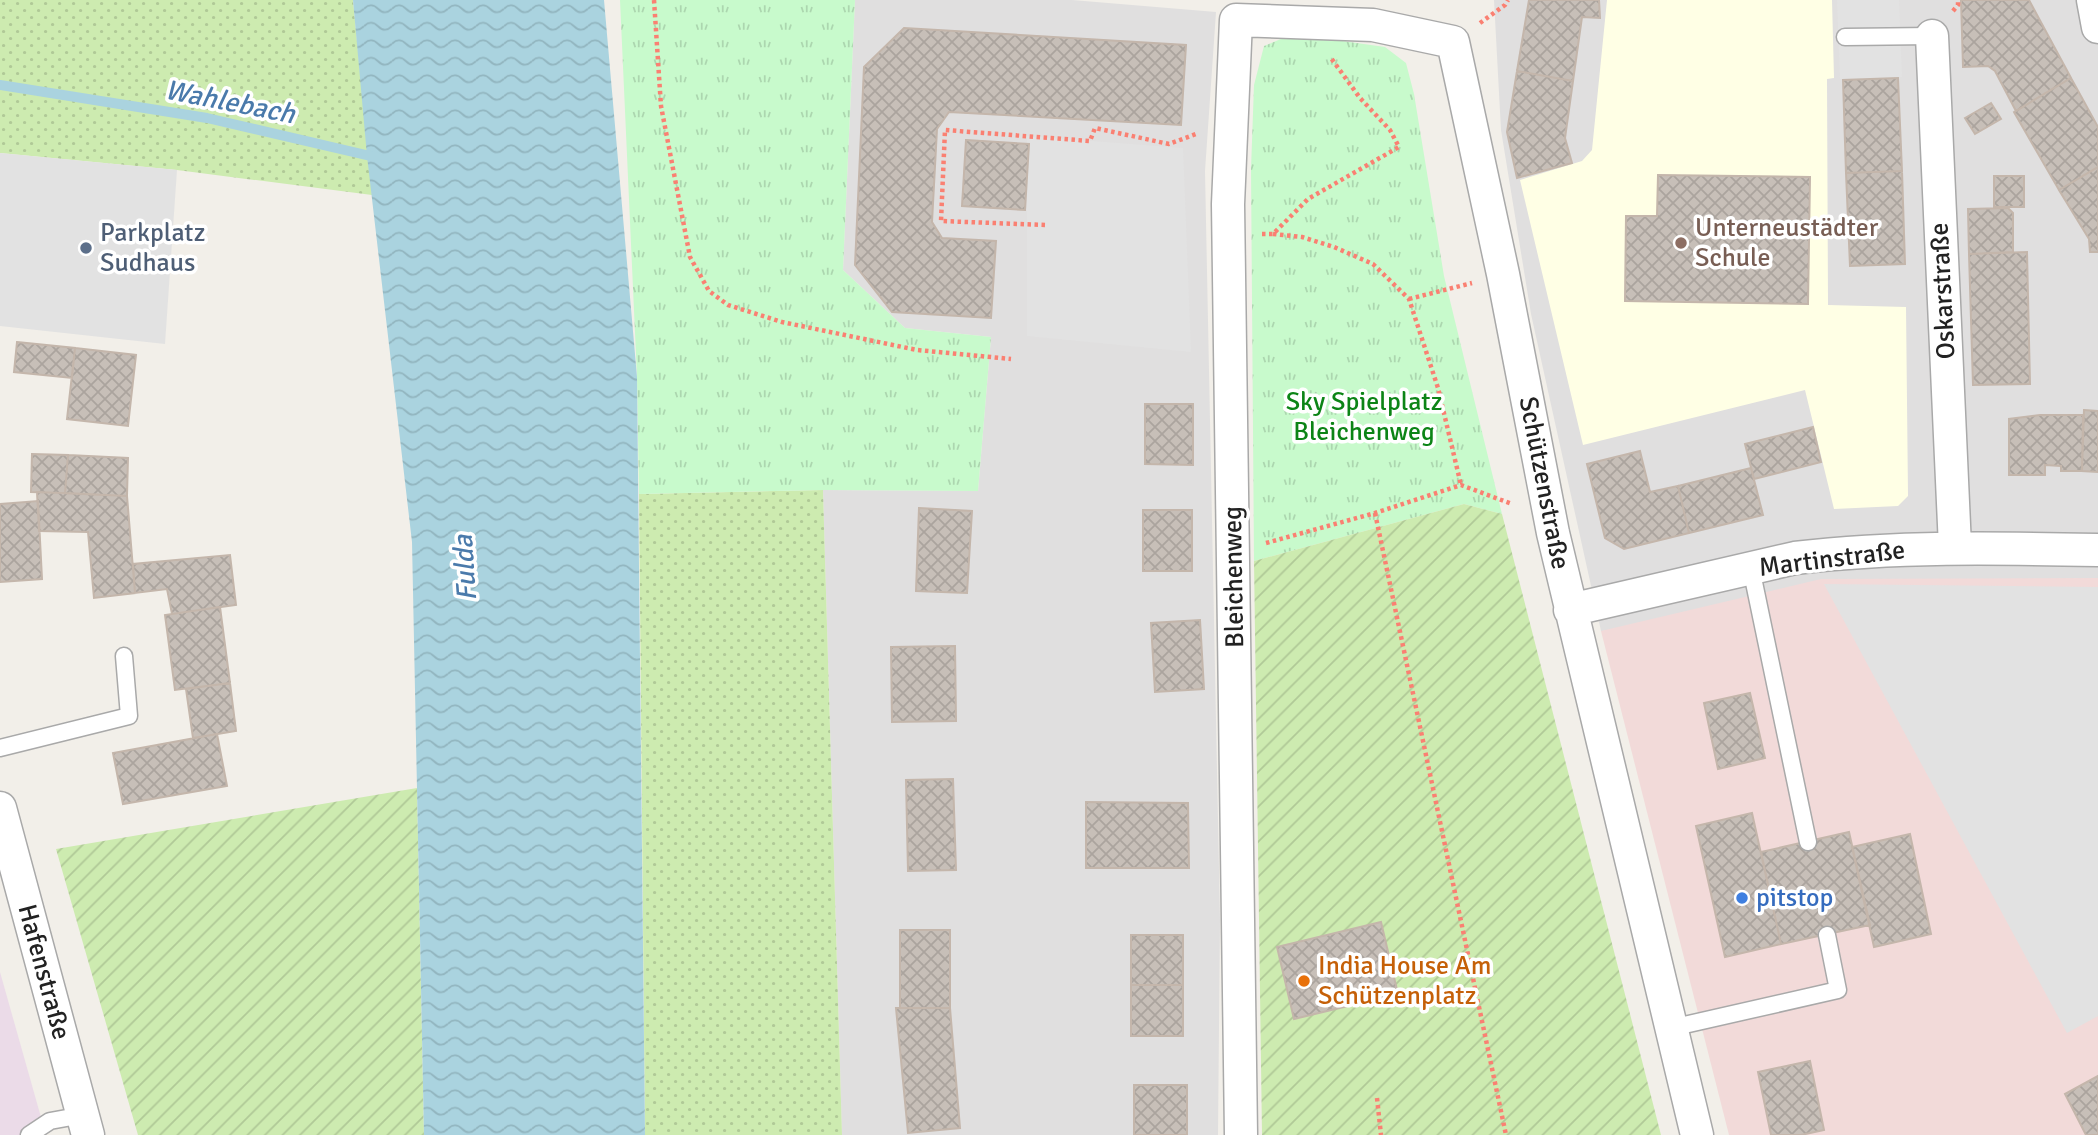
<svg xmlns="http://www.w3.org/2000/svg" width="2098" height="1135" viewBox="0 0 2098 1135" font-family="Signika,sans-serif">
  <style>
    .residential { fill: #e0dfdf }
    .commercial { fill: #f2dad9 }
    .industrial { fill: #ebdbe8 }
    .education { fill: #ffffe5 }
    .grass { fill: url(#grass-dots) }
    .park { fill: url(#park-tufts) }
    .garden { fill: url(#garden-furrows) }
    .parking { fill: #e2e2e2 }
    .water { fill: url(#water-waves) }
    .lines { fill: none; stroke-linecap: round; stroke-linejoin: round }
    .stream { stroke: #aad3df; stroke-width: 10 }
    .building { fill: url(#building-cross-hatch); stroke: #c4b6ab; stroke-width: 2 }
    .lane-casing { stroke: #a9a9a9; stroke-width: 19 }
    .street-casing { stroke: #a9a9a9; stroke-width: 35 }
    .path { stroke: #fa8072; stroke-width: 4.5; stroke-dasharray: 3.5 3.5; stroke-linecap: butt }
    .lane { stroke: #fff; stroke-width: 16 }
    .street { stroke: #fff; stroke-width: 32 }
    .education-dot { fill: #8d6e63; stroke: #fff; stroke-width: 2.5 }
    .service-dot { fill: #5c6f8a; stroke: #fff; stroke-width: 2.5 }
    .shop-dot { fill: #3f7fe0; stroke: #fff; stroke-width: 2.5 }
    .food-dot { fill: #e8710a; stroke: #fff; stroke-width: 2.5 }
    .labels { text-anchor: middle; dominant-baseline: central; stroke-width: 7; stroke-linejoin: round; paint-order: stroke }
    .education-label { font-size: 26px; fill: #785e54; stroke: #fff; text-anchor: start }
    .service-label { font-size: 26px; fill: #4e5e75; stroke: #fff; text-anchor: start }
    .street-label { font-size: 26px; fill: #222; stroke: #fff }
    .park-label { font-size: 26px; fill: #0c8416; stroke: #fff }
    .shop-label { font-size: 26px; fill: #366cbe; stroke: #fff; text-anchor: start }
    .food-label { font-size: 26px; fill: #c56008; stroke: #fff; text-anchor: start }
    .water-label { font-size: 28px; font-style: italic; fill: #4a7aab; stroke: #fff }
  </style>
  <defs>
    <pattern id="grass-dots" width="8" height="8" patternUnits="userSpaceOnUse" patternTransform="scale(1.75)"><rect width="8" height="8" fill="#cdebb0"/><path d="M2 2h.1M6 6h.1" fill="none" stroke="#b0c997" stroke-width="1.8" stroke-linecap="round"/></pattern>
    <pattern id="park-tufts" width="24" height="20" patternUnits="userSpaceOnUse" patternTransform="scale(1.75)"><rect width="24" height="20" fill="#c8facc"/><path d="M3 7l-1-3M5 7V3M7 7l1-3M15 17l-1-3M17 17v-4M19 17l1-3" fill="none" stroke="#acd6af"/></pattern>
    <pattern id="garden-furrows" width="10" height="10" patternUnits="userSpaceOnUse" patternTransform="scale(1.75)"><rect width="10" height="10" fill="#cdebb0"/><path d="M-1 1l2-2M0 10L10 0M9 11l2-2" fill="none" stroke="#b0c997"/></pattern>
    <pattern id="water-waves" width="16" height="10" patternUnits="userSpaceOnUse" patternTransform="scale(1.75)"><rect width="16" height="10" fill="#aad3df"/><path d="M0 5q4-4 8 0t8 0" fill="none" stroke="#92b5bf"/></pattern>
    <pattern id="building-cross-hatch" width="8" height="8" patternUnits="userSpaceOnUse" patternTransform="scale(1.75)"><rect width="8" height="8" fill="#c7bfb8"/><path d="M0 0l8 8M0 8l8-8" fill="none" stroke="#aba49e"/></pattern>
  </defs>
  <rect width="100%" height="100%" fill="#f2efe9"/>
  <path class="residential" d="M855 0H1072L1216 12 1205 171 1220 920 1218 1135H842L823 490 978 491 991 337 905 328 843 270Z
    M1494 0H2098V592L1601 631 1531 314 1501 130Z"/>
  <path class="commercial" d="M2098 578V1135H1729L1601 631 1821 579Z"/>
  <path class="industrial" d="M0 972 46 1135H0Z"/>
  <path class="education" d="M1607 0H1832L1834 78 1827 79 1828 305 1906 307 1908 496 1898 506 1834 509 1805 390 1583 445 1520 180 1582 161 1592 150Z"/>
  <path class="grass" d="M0 0H353L372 195 177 170 0 153Z
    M823 490 842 1135H645L639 494Z"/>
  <path class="park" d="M620 0H855L843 270 905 328 991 337 978 491 823 490 639 494 637 377Z
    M1293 34 1385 47 1406 63 1414 94 1444 276 1502 514 1464 504 1254 561 1251 169 1254 85 1264 46Z"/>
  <path class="garden" d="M1464 504 1502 514 1661 1135H1262L1254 561Z
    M417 788 424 1135H138L56 849Z"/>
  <path class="parking" d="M1837 0H1899L1902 77 1840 79Z
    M1027 136 1183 148 1191 352 1027 336Z
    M0 153 177 170 165 344 0 326Z
    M1824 584 2098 587V1016L2067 1033Z"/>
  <path class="water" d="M353 0H604L637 377 645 1135H424L412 542 367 156Z"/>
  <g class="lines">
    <path class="stream" d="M0 85 207 118 379 158"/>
  </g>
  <path class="building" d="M1529 0H1599L1600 18 1582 17 1573 81 1517 71Z
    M1961 0H2029L2071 78 2016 111 1995 71 1988 66 1963 67Z
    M904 28 1186 45 1181 125 949 112 937 129 932 222 942 238 996 241 991 318 892 312 855 265 864 67Z
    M1517 71 1573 81 1565 138 1572 163 1517 178 1507 132Z
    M1898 78 1902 171 1846 173 1843 80Z
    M2071 78 2098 127V167L2059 190 2014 112Z
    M1991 103 2001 119 1975 134 1965 118Z
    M966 140 1029 144 1025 210 962 206Z
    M2098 167V252H2090L2089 239 2059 190Z
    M1902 171 1905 264 1850 266 1846 173Z
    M1658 175 1810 177 1808 304 1625 301 1626 216H1657Z
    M1994 176H2024V207H1994Z
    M2008 208 2013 213V252L1969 254 1968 209Z
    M2027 252 2030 384 1973 385 1969 254Z
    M17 342 75 348 72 378 14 372Z
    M75 348 136 355 128 426 67 419Z
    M1145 404H1193V465L1145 464Z
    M2084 410 2098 411V472L2082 471Z
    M2040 415H2083L2082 471H2061V466L2045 465V475H2009V419Z
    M1813 427 1821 462 1754 479 1745 444Z
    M1640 451 1650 492 1678 486 1689 533 1624 549 1605 538 1587 464Z
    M32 454 68 455 65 493 31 492Z
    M68 455 128 458 127 496 65 493Z
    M1751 468 1763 515 1689 533 1678 486Z
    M37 492 127 496 135 593 94 598 88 532 39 531Z
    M38 501 42 579 0 582V504Z
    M919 508 972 511 967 593 916 591Z
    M1143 510H1192V571H1143Z
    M230 555 236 605 172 614 167 589 135 593 133 564Z
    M220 607 230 683 175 690 165 615Z
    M1200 620 1204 689 1155 692 1151 623Z
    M955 646 956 721 892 722 891 647Z
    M230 683 236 731 193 738 186 689Z
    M1750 693 1765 758 1718 769 1704 703Z
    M217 734 227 786 123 804 113 753Z
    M953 779 956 870 908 871 906 780Z
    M1086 802 1188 803 1189 868H1086Z
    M1752 813 1781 944 1725 957 1696 826Z
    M1849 832 1870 925 1781 944 1761 852Z
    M1910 834 1931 934 1874 947 1852 847Z
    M1381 922 1398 994 1294 1019 1277 947Z
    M900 930H950V1008H900Z
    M1131 935H1183V985H1131Z
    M1131 985H1183V1036H1131Z
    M896 1008H950L960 1128 908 1133Z
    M1810 1061 1824 1130 1801 1135H1771L1758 1072Z
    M2098 1076V1135H2086L2065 1094Z
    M1134 1085H1187V1135H1134Z"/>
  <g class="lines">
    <defs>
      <path id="lane" d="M1845 37 1932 36
        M1751 568 1808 842
        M0 748 129 716 124 656
        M1671 1028 1838 990 1827 935
        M29 1135 50 1121 83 1115"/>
      <path id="street" d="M2093 0 2098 27
        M1932 36 1955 547
        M1570 610 1795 558C1896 546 1997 548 2098 550
        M0 808 88 1135
        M1241 1135 1228 204 1236 20 1373 25 1453 42 1503 274 1553 533 1697 1135"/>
    </defs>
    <use href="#lane" class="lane-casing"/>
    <use href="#street" class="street-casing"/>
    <path class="path" d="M654 0 661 106 690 257 709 291 728 305 782 322 917 350 1011 359
      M1953 11 1958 5V0
      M1480 23 1505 5 1508 0
      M1045 225 941 221 945 130 1090 141 1095 128 1169 144 1196 134
      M1262 234H1273L1308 199 1399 147 1390 130 1360 98 1331 58
      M1273 234 1302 237 1334 247 1373 264 1409 299 1438 388 1461 485
      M1409 299 1472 283
      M1375 513 1506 1135
      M1266 543 1375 513 1461 485 1512 504
      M1377 1098 1381 1135"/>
    <use href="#lane" class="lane"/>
    <use href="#street" class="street"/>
  </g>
  <circle class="education-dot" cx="1681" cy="243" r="7"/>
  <circle class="service-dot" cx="86" cy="248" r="7"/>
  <circle class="shop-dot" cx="1742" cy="898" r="7"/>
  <circle class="food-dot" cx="1304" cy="981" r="7"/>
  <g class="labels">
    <g class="education-label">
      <text x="1695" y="228">Unterneustädter<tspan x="1695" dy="30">Schule</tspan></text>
    </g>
    <g class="service-label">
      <text x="100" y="233">Parkplatz<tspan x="100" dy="30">Sudhaus</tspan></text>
    </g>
    <g class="street-label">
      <text transform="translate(1943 291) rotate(-93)">Oskarstraße</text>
      <text transform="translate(1544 483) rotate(79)">Schützenstraße</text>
      <text transform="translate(1832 559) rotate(-7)">Martinstraße</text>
      <text transform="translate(1234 577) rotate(-91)">Bleichenweg</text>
      <text transform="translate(44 972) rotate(75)">Hafenstraße</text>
    </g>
    <g class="park-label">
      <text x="1364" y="402">Sky Spielplatz<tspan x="1364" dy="30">Bleichenweg</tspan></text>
    </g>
    <g class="shop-label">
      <text x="1756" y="898">pitstop</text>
    </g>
    <g class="food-label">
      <text x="1318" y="966">India House Am<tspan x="1318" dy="30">Schützenplatz</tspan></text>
    </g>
    <g class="water-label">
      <text transform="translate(230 102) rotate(11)">Wahlebach</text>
      <text transform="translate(465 568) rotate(-94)">Fulda</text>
    </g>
  </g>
</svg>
